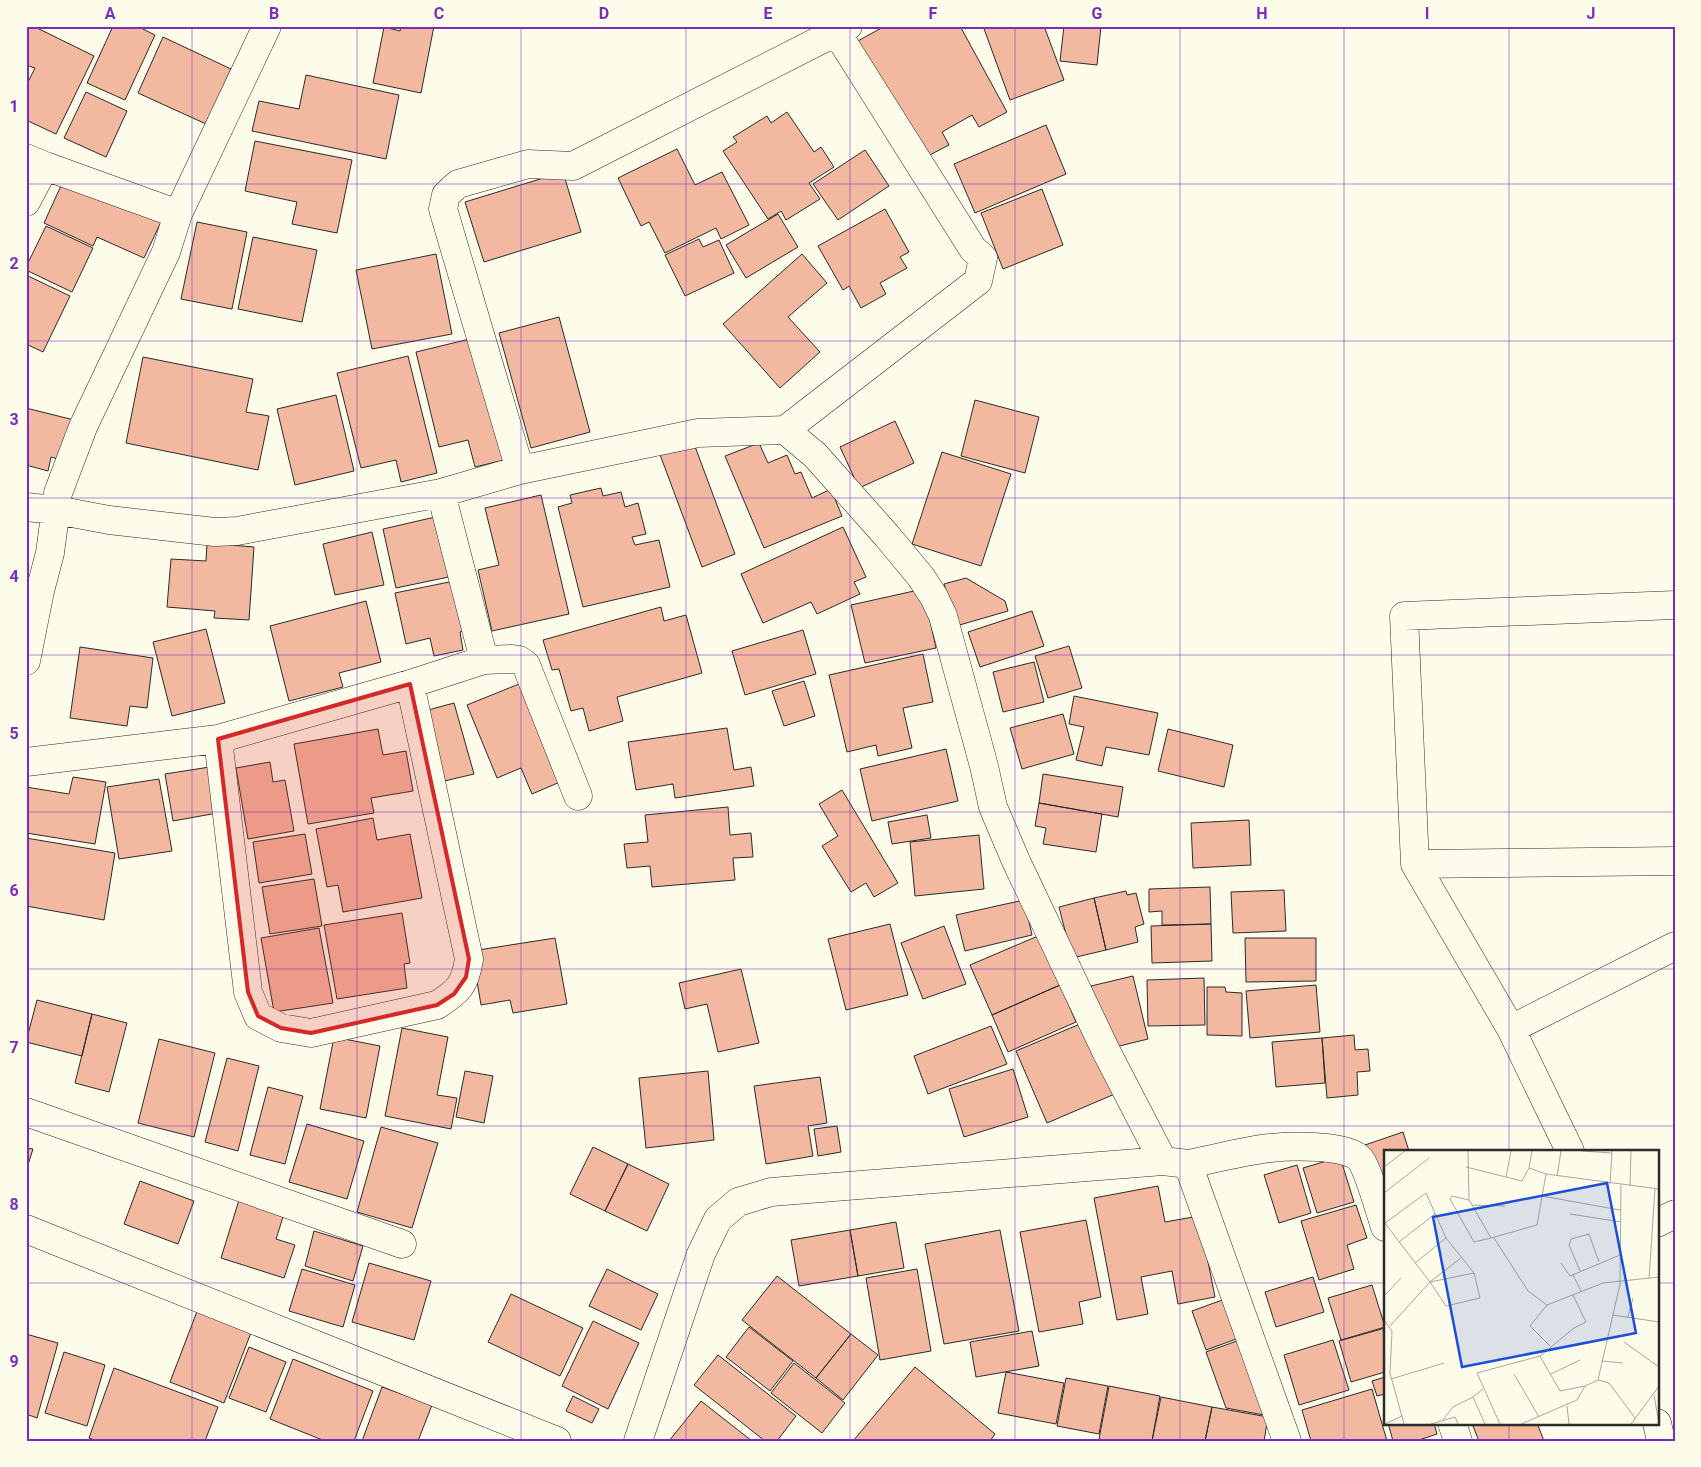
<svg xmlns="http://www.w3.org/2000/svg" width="1701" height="1467" viewBox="0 0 1701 1467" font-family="Roboto,sans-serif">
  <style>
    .building { fill: #f2b8a0; stroke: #2b2b2b }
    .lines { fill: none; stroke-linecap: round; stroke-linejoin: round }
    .street-casing { stroke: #2b2b2b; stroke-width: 29 }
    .street { stroke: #fdfbea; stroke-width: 28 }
    .marked { fill: #d62828; fill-opacity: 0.2; stroke: #d62828; stroke-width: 4; stroke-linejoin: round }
    .grid { fill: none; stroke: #7b2cbf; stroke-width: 1; stroke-opacity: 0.55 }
    .inset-road { fill: none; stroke: #a9a89e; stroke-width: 1 }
    .view { fill: #1d4ed8; fill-opacity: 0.15; stroke: #1d4ed8; stroke-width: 2.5 }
    .inset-edge { fill: none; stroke: #2b2b2b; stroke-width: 2.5 }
    .neatline { fill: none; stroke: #7b2cbf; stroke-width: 2 }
    .grid-label { font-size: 16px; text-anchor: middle; font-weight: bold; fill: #7b2cbf }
  </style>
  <rect width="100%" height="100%" fill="#fdfbea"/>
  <path class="building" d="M26 26H33L94 56 56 134 26 120V86L35 68 26 65Z
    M113 26H137L155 35 125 100 87 83Z
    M401 26H434L421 93 373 83 384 27 400 31Z
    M885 26H960L1007 112 979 127 972 115 942 132 949 145 920 160 856 42Z
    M983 26H1044L1064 80 1010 100Z
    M1064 26H1101L1097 65 1060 61Z
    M163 37 231 69 206 124 138 93Z
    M306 75 399 95 386 159 252 131 259 101 299 109Z
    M86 92 127 111 106 157 64 138Z
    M787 112 814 152 821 147 834 167 809 183 820 199 786 220 781 211 768 219 723 151 737 142 733 137 767 116 771 123Z
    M1046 125 1066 174 975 213 954 164Z
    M255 141 352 160 337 233 292 224 297 202 245 191Z
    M677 149 695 185 722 172 749 225 721 239 716 228 665 253 649 222 641 226 618 178Z
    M865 150 889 186 838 220 813 184Z
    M563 172 581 232 484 262 465 202Z
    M65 177 161 222 144 258 97 237 93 246 44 223Z
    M1042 189 1063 245 1003 269 981 213Z
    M885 209 909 252 900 257 907 268 880 283 886 294 861 308 849 286 843 290 818 246Z
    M778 214 798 247 746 278 726 245Z
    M197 222 247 232 232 309 181 299Z
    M46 226 93 248 72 292 26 270V267Z
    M253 237 317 250 302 322 238 309Z
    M699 239 703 247 719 240 734 273 685 296 665 255Z
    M436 254 452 334 372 349 356 270Z
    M802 254 827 283 788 317 820 352 780 388 723 324Z
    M26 275 70 296 43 352 26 344Z
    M559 317 590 432 531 448 499 333Z
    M478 337 508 459 475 467 468 440 439 447 416 352Z
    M408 356 437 473 401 482 396 460 361 468 337 373Z
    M143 357 253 379 246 412 269 416 258 470 126 443Z
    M336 395 354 471 295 485 277 409Z
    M975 400 1039 417 1025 473 961 456Z
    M26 408 78 421 67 462 51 457 48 471 26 465Z
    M895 421 914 463 859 488 840 447Z
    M693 441 735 554 702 567 659 452Z
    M759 443 768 463 787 455 795 474 801 472 812 498 831 489 842 516 764 548 725 456Z
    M942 452 1011 474 981 566 912 544Z
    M601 488 603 496 621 492 625 507 638 503 646 534 632 537 635 545 659 540 670 587 583 607 558 507 572 503 570 495Z
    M541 495 569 614 492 631 478 570 499 565 485 508Z
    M444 515 458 575 396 588 383 529Z
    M843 527 866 577 854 582 860 594 817 614 811 602 763 623 741 574Z
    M372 532 384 585 335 595 323 544Z
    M207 543 254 547 249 620 214 618 215 611 167 607 171 559 206 561Z
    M966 578 1005 601 1008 611 956 626 944 584Z
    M459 580 469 630 460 632 463 650 434 656 430 638 406 644 395 593Z
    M923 589 936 648 865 663 851 605Z
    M366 601 381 662 339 673 343 687 289 701 270 626Z
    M661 607 664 621 686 615 702 673 617 697 623 721 589 731 583 708 571 711 559 669 552 670 543 640Z
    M1032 611 1044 646 980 667 968 632Z
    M206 629 225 703 172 716 153 642Z
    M803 630 816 674 745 695 732 651Z
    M1069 646 1082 688 1048 698 1035 656Z
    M80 647 153 658 147 708 130 706 127 726 70 718Z
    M923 654 933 702 903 708 912 748 878 756 876 745 847 752 829 675Z
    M1034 662 1044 702 1003 712 993 672Z
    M804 681 815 716 784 726 772 691Z
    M519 684 560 782 532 794 521 768 497 778 467 705Z
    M1074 696 1158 713 1149 755 1106 747 1102 766 1076 760 1084 727 1069 724Z
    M454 703 474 774 436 783 417 713Z
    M1063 714 1074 754 1022 769 1010 728Z
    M727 728 734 770 751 767 754 786 675 798 673 784 636 790 628 742Z
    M378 729 383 755 406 751 413 791 371 798 374 813 308 824 294 744Z
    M1168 729 1233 745 1224 787 1158 771Z
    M946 749 958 801 872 821 860 769Z
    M270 762 273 782 285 780 294 831 248 839 236 768Z
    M216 766 223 812 173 821 165 774Z
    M1043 774 1123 787 1118 817 1039 803Z
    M73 777 106 782 95 844 26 833V787L69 794Z
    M159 779 172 851 119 859 107 787Z
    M842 790 898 883 874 897 866 883 851 892 822 846 838 836 819 804Z
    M1039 803 1102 814 1096 852 1043 844 1046 828 1035 826Z
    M728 807 730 835 751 833 753 857 733 858 735 880 652 887 650 866 627 868 624 844 648 842 645 815Z
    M927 815 931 838 892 844 888 822Z
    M373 818 377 840 410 834 422 898 343 912 338 885 327 887 316 829Z
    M1249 820 1251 865 1193 868 1191 823Z
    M305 834 312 874 259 883 253 842Z
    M979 835 984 889 915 896 910 842Z
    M26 838 115 853 104 920 26 906Z
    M314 879 322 926 270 934 262 887Z
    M1210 887 1211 924 1162 925V911L1149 912V889Z
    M1284 890 1286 931 1233 933 1231 892Z
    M1126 891 1127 895 1136 893 1144 924 1135 927 1138 942 1106 950 1094 898Z
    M1094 898 1106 950 1072 958 1059 907Z
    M1024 900 1032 935 965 951 956 915Z
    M402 913 410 963 404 964 407 988 337 999 324 925Z
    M890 924 908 995 846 1010 828 939Z
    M1211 924 1212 961 1152 963 1151 926Z
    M944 926 966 984 923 999 901 943Z
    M319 928 333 1003 274 1012 261 938Z
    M1038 936 1060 985 992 1015 970 965Z
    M555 938 567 1004 513 1013 510 1000 481 1005 472 951Z
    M1245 938H1316V981L1246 982Z
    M741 969 759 1043 718 1052 707 1004 685 1009 679 983Z
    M1133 976 1148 1039 1107 1049 1091 986Z
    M1204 978 1205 1025 1148 1026 1147 980Z
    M1060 985 1076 1022 1008 1052 992 1015Z
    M1316 985 1320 1032 1250 1038 1246 991Z
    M1207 987H1225L1226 992 1242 993V1036L1207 1035Z
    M37 1000 92 1014 82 1056 26 1042Z
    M92 1014 127 1023 109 1092 75 1083Z
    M1087 1021 1117 1093 1047 1123 1016 1051Z
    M991 1026 1007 1064 928 1094 914 1056Z
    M402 1028 448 1037 437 1095 457 1098 451 1129 385 1116Z
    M1354 1035 1355 1050 1368 1049 1370 1071 1357 1072 1358 1095 1327 1098 1322 1038Z
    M334 1037 380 1046 366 1118 320 1109Z
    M1322 1038 1325 1083 1276 1087 1272 1042Z
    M159 1039 215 1053 194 1137 138 1123Z
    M227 1058 259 1066 238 1151 205 1142Z
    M1013 1069 1028 1117 964 1137 949 1089Z
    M465 1071 493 1076 484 1123 456 1117Z
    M708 1071 714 1140 646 1148 639 1078Z
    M820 1077 827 1123 808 1126 813 1156 766 1164 754 1086Z
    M268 1087 303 1096 285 1164 250 1155Z
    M307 1124 364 1141 347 1199 289 1182Z
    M837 1126 841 1152 818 1156 814 1129Z
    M381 1127 438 1143 412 1228 357 1212Z
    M1403 1132 1409 1151H1385V1186L1380 1187 1365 1145Z
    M593 1147 628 1164 605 1211 570 1194Z
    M26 1148 33 1149 26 1171Z
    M1340 1157 1354 1202 1317 1213 1303 1168Z
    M628 1164 669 1184 647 1231 605 1211Z
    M1297 1165 1311 1213 1279 1223 1264 1175Z
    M140 1181 194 1201 178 1244 124 1224Z
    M1158 1186 1165 1222 1199 1216 1215 1297 1178 1304 1172 1271 1141 1277 1148 1314 1117 1320 1094 1198Z
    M239 1200 284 1214 276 1239 295 1245 284 1278 221 1258Z
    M1356 1205 1367 1238 1347 1245 1354 1269 1319 1280 1301 1221Z
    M1086 1220 1101 1297 1079 1302 1083 1324 1039 1332 1020 1232Z
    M896 1222 904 1268 858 1276 850 1230Z
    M850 1230 858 1276 799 1286 791 1240Z
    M1000 1230 1019 1331 944 1344 925 1244Z
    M314 1231 363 1246 353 1281 305 1266Z
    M369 1263 431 1281 414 1340 352 1322Z
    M302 1269 355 1285 343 1327 289 1311Z
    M607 1269 658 1294 641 1330 589 1306Z
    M917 1269 931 1351 880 1360 866 1278Z
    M777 1276 851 1334 816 1378 742 1320Z
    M1313 1277 1324 1312 1276 1327 1265 1292Z
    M1372 1285 1385 1327 1341 1340 1328 1298Z
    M511 1294 583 1328 560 1376 488 1342Z
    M1225 1299 1239 1338 1206 1350 1192 1311Z
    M198 1309 252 1330 224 1403 170 1382Z
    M593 1321 639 1343 608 1409 562 1386Z
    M749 1327 793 1361 770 1391 726 1357Z
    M1385 1328V1372L1351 1382 1339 1341Z
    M1032 1331 1039 1366 976 1377 970 1342Z
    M26 1334 58 1343 37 1418 26 1414Z
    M851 1334 878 1355 843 1400 816 1378Z
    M1333 1340 1349 1390 1299 1405 1284 1355Z
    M1237 1341 1264 1415 1226 1408 1206 1352Z
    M249 1347 286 1362 266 1412 229 1398Z
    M64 1352 105 1365 87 1426 45 1413Z
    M718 1355 796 1416 777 1441H765L694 1385Z
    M293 1359 373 1391 354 1441H325L270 1419Z
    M794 1363 845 1403 822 1433 771 1393Z
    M915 1367 995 1434 990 1441H853Z
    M114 1368 218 1407 205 1441H97L89 1438Z
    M1006 1372 1064 1383 1056 1424 998 1413Z
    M1385 1377V1394L1377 1396 1372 1381Z
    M1066 1378 1108 1386 1099 1434 1057 1426Z
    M1109 1386 1160 1396 1152 1441H1109L1099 1439Z
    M382 1387 432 1405 418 1441H362Z
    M1372 1389 1387 1441H1311L1302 1410Z
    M573 1396 599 1409 592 1423 566 1411Z
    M1161 1397 1212 1407 1205 1441H1152Z
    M701 1401 752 1441H669Z
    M1212 1407 1268 1417 1264 1441H1205Z
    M1388 1423H1434L1437 1434 1416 1441H1393Z
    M1480 1423H1537L1544 1441H1479L1473 1426Z"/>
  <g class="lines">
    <defs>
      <path id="street" d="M26 158 45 166 178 214
        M26 202 45 166
        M785 430 978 281 983 258 973 249 837 33
        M520 470 443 209 446 195 458 184 528 164 573 166 848 26
        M441 493 484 660
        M26 507 56 510 109 520 215 532 237 531 441 493 520 470 698 433 785 430 815 455 887 536 921 577 934 597 943 616 984 766 993 807 1016 861 1106 1051 1163 1161
        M26 661 40 591 50 553 58 493 83 427 166 252 178 214 267 26
        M218 739 248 992 258 1016 281 1028 311 1033 437 1005C459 991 465 985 469 959L410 684
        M26 762 218 739 410 684 484 660 511 659 519 660 526 665 578 796
        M1415 864 1404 616 1675 605
        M1511 1029 1675 946
        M26 1112 402 1244
        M1570 1151 1511 1029 1415 864 1675 861
        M1188 1164C1215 1159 1243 1151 1270 1148 1290 1146 1347 1144 1360 1159 1368 1169 1380 1212 1385 1227
        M1657 1223 1675 1214
        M26 1229 557 1441
        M1452 1423 1458 1441
        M1657 1423 1661 1441
        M638 1441 701 1254 718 1219 738 1202 771 1192 1163 1161 1188 1164 1287 1441"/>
    </defs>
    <use href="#street" class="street-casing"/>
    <use href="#street" class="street"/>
  </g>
  <path class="marked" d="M410 684 469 959 466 977 454 994 437 1005 311 1033 281 1028 258 1016 248 992 218 739Z"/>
  <path class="grid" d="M192 26V1441M357 26V1441M521 26V1441M686 26V1441M850 26V1441M1015 26V1441M1180 26V1441M1344 26V1441M1509 26V1151M26 184H1675M26 341H1675M26 498H1675M26 655H1675M26 812H1675M26 969H1675M26 1126H1675M26 1283H1385M1657 1283H1675M1509 1423V1441"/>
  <g transform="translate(1384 1150)">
    <rect width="275" height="275" fill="#fdfbea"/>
    <path class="inset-road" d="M84 1 85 50 107 88 153 75 162 24M148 1 145 18 162 24 275 39M198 1 228 3M0 17 21 1M82 17 138 31 145 18M173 26 177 1M122 27 127 1M226 34 228 1M237 35 236 134 214 230 225 233 251 268M246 36 247 1M0 43 45 8M158 46 236 60M85 50 68 46 66 49 90 92 107 88M88 55 121 56M186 64 237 72M0 72 46 132 6 176M1 73 42 43 62 88 90 123 46 132M110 88 144 141 163 155 219 133 275 127M15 92 51 64M77 108 46 132 62 156 96 148 90 123M31 113 62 88M177 113 186 126 236 105M196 121 185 95 187 89 205 84 215 112M189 125 197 141M265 129 271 38M0 146 17 128M163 155 146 176 166 196M229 165 275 172M244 167 249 148M0 170 8 181 6 223 20 274M240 192 275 217M156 206 190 178 202 172 189 145M217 211 239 213M130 224 155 267M167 224 196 210M7 229 60 213M99 239 89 247 101 274M270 245 275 274M183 256 185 274M58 271 69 257 89 247M1 274 18 266M47 274 71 267 74 274M116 274 93 223 156 206 176 241 201 236M137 274 193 250 201 236 214 230M247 274 275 236"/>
    <path class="view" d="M223 33 252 183 78 217 49 67Z"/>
    <rect width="275" height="275" class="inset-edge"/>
  </g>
  <rect width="1701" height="1467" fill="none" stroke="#fdfbea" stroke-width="55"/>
  <rect x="28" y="28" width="1646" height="1412" class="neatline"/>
  <g class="grid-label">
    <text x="110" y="19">A</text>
    <text x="274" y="19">B</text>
    <text x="439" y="19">C</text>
    <text x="604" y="19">D</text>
    <text x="768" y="19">E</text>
    <text x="933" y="19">F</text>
    <text x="1097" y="19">G</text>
    <text x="1262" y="19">H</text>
    <text x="1427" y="19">I</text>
    <text x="1591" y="19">J</text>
    <text x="14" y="112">1</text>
    <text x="14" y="269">2</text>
    <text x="14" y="425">3</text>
    <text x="14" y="582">4</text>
    <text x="14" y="739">5</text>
    <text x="14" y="896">6</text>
    <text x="14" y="1053">7</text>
    <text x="14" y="1210">8</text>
    <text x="14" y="1367">9</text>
  </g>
</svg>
